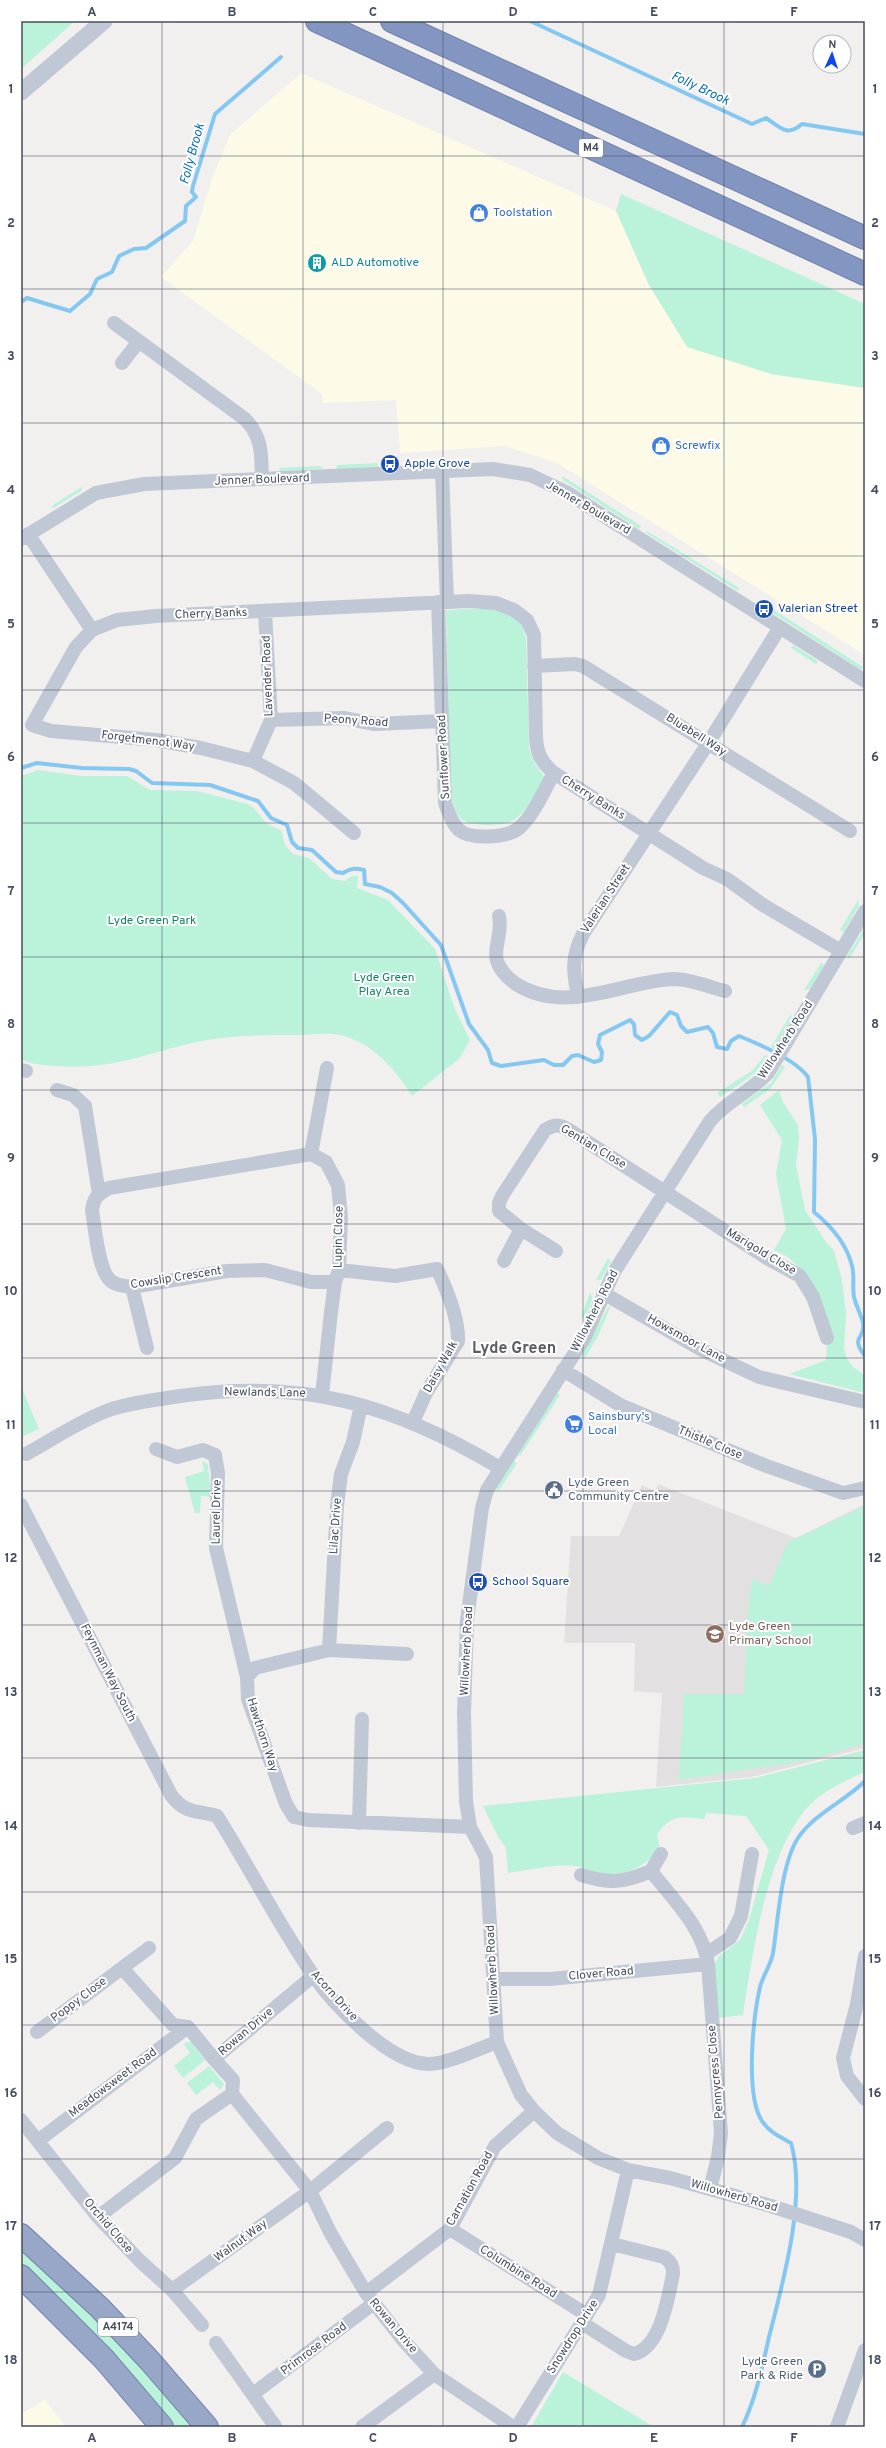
<svg xmlns="http://www.w3.org/2000/svg" width="886" height="2448" viewBox="0 0 886 2448" font-family="Overpass,sans-serif">
  <style>
    .commercial { fill: #fdfbe7 }
    .education { fill: #e3e0e1 }
    .green { fill: #baf2da }
    .lines { fill: none; stroke-linecap: round; stroke-linejoin: round }
    .stream { stroke: #84c8f2; stroke-width: 4 }
    .trunk-casing { stroke: #6e81ad; stroke-width: 24 }
    .motorway-casing { stroke: #6e81ad; stroke-width: 24 }
    .minor { stroke: #c1c8d5; stroke-width: 14 }
    .tertiary { stroke: #c1c8d5; stroke-width: 17 }
    .trunk { stroke: #98a7c8; stroke-width: 22 }
    .motorway { stroke: #8396c1; stroke-width: 22 }
    .grid { fill: none; stroke: #464e5e; stroke-width: 1; stroke-opacity: 0.55 }
    .labels { text-anchor: middle; dominant-baseline: central; stroke-width: 4; stroke-linejoin: round; paint-order: stroke }
    .shield { fill: #fff; stroke: #7e838e; stroke-width: 1 }
    .shield-label { font-size: 11px; font-weight: bold; fill: #464e5e }
    .shop-label { font-size: 12px; fill: #366cbe; stroke: #fff; text-anchor: start }
    .culture-label { font-size: 12px; fill: #0d838f; stroke: #fff; text-anchor: start }
    .transit-label { font-size: 12px; fill: #164399; stroke: #fff; text-anchor: start }
    .street-label { font-size: 12px; fill: #464e5e; stroke: #fff }
    .park-label { font-size: 12px; fill: #11855f; stroke: #fff }
    .service-label { font-size: 12px; fill: #4e5e75; stroke: #fff; text-anchor: start }
    .education-label { font-size: 12px; fill: #785e54; stroke: #fff; text-anchor: start }
    .water-label { font-size: 13px; font-style: italic; fill: #026fb4; stroke: #fff }
    .district-label { font-size: 16px; font-weight: bold; fill: #5b5d64; stroke: #fff }
    .neatline { fill: none; stroke: #464e5e; stroke-width: 1.5 }
    .grid-label { font-size: 13px; text-anchor: middle; font-weight: bold; fill: #464e5e }
  </style>
  <rect width="100%" height="100%" fill="#f2efef"/>
  <path class="commercial" d="M301 73 616 211 649 285 771 374 865 388V655L557 463 505 446 400 453 396 400 323 403 322 394 161 277 193 241 213 176 230 135Z
    M45 2400 66 2427H21V2414Z"/>
  <path class="education" d="M658 1484 796 1538 865 1504V1748L751 1777 656 1787 662 1693 634 1691 635 1643H564L571 1536H619L642 1485 655 1491Z"/>
  <path class="green" d="M21 21H75L21 69Z
    M621 194 865 304V388L771 374 687 347 649 285 616 211Z
    M378 463V467L337 469V465Z
    M321 466 322 469 280 471 279 468Z
    M562 476 641 526 639 529 563 480Z
    M83 486 81 491 52 509 53 505Z
    M647 531 739 588 738 591 646 533Z
    M446 610C468 610 500 604 517 619 523 624 524 632 526 639L529 748 535 764 546 779C537 791 527 811 514 820 504 827 468 827 460 818 455 812 453 802 451 795Z
    M774 610 863 667 861 670 773 613Z
    M793 645 818 661 816 664 791 648Z
    M38 770 81 776H127L150 790 197 791 248 804C263 813 260 824 281 830L285 845 293 854 309 858 332 879 345 881 352 876H358L357 888 388 900 435 949 454 1007 470 1040 460 1058 412 1096C395 1069 372 1042 340 1035 326 1032 309 1035 294 1035 266 1035 236 1035 207 1040 152 1050 116 1071 56 1066 44 1065 32 1065 21 1059V776Z
    M858 900 859 905 844 932 840 930Z
    M864 929 865 933 849 959 847 956Z
    M821 963 824 965 810 989 804 990Z
    M791 1014 792 1018 774 1049 771 1047Z
    M765 1055 769 1057C756 1076 739 1084 720 1097L717 1093 753 1070Z
    M782 1065 785 1067 770 1089 744 1107 742 1104 771 1083Z
    M779 1090 783 1102 798 1125 799 1139 796 1165 805 1210 826 1242 834 1251 842 1280 846 1313 844 1347 846 1357 853 1367 865 1375V1393L789 1374 826 1360 827 1345 832 1337 808 1277 788 1257 774 1250 786 1229 776 1174 782 1140 760 1105Z
    M608 1258 611 1261 601 1280H596Z
    M590 1293 593 1298 585 1318 581 1317Z
    M611 1306 598 1336 585 1358 582 1355 608 1307Z
    M21 1386 39 1429 21 1437Z
    M557 1393 560 1395 520 1456 518 1455Z
    M202 1461 208 1464 211 1497 201 1496 200 1513H195L185 1477 204 1471Z
    M514 1461 517 1463 499 1490 496 1489Z
    M865 1506V1743L810 1760 679 1780 684 1694H744L749 1598 753 1579 769 1586 788 1542Z
    M865 1750V1772C845 1781 820 1792 806 1809 766 1856 752 1955 743 2015L718 2018 713 1967 719 1956 740 1940 749 1920 769 1850 746 1816 707 1813 704 1819C682 1817 670 1814 657 1835L660 1848C644 1868 621 1879 596 1873 589 1871 582 1866 575 1866 554 1864 529 1870 508 1873L506 1848 498 1837 483 1806 755 1778Z
    M187 2042H191L205 2060 183 2078 174 2066 190 2053 184 2044Z
    M209 2066 224 2084 220 2090 213 2082 196 2095 187 2083Z
    M21 2246 133 2357 193 2427H175L152 2400 21 2266Z
    M563 2372 654 2427H531Z"/>
  <g class="lines">
    <path class="stream" d="M530 21 752 124 766 118C781 128 787 137 802 124L865 134
      M21 302 27 298 70 311 90 294 97 279 112 272 119 256 134 249 146 248 185 221 186 206 196 197 192 192 193 186 215 114 281 57
      M21 768 37 763 82 768 129 769 136 771 152 783 210 785 258 801 271 818 287 825 292 842 298 848 312 850 336 872 343 873C351 868 355 868 364 870L365 884 380 887 392 893 403 903 441 945 469 1024 488 1050 492 1063 501 1066 544 1060 554 1065H563L572 1056 578 1055 594 1062 601 1060 602 1052 598 1044 600 1035 630 1020 634 1024 635 1035 642 1040 649 1036 670 1012 677 1015 681 1026 687 1032 708 1027 713 1033 717 1047 727 1049 731 1041 739 1036C759 1044 795 1059 808 1077L815 1139 814 1212C831 1226 847 1244 852 1266 855 1276 852 1287 854 1297 856 1306 861 1314 863 1323 866 1340 849 1335 865 1356
      M742 2427C756 2398 762 2368 769 2337 783 2282 807 2198 791 2143 780 2137 769 2132 762 2121 745 2095 753 2018 760 1987 763 1975 771 1965 773 1953 778 1921 781 1864 798 1838 814 1814 845 1801 865 1781"/>
    <defs>
      <path id="trunk" d="M21 2235 100 2308 150 2361 207 2427
        M21 2276 104 2359 162 2427"/>
      <path id="motorway" d="M317 21 865 274
        M392 21 865 238"/>
    </defs>
    <use href="#trunk" class="trunk-casing"/>
    <use href="#motorway" class="motorway-casing"/>
    <path class="minor" d="M114 323 245 419C263 438 261 454 262 479
      M122 363 139 341
      M442 471 447 602
      M28 534 92 630
      M21 539 96 493 144 484 493 469 530 475 566 492 865 681
      M438 602 445 803C448 811 452 824 459 830 471 840 507 838 519 828 534 815 544 790 554 773
      M534 666 575 664 583 666 850 831
      M271 720 343 718 375 724 442 721
      M253 761 271 720 265 612
      M354 833 294 783 253 761 201 748 156 740 51 731 32 725 76 647 92 630 117 620 156 616 469 601 496 603 514 610 527 620 534 635 536 737C537 754 541 762 554 773L703 868 727 879 763 905 841 951
      M865 911 768 1073C750 1092 727 1101 710 1121L614 1272 585 1337 487 1490 482 1508 467 1620 464 1713 466 1801 470 1827 486 1857 497 2042 521 2095 534 2111 557 2133 598 2158 628 2170 670 2178 771 2206 851 2232 865 2240
      M499 916C503 933 493 947 497 961 500 970 509 979 516 984 566 1016 622 981 674 979 690 979 709 987 725 991
      M578 997C573 971 571 958 583 934L709 742 780 627
      M21 1070 26 1071
      M57 1090 73 1095 85 1106 99 1194
      M311 1154 109 1188C98 1194 94 1197 92 1210 95 1227 98 1271 111 1281 117 1286 125 1286 132 1287L227 1271 265 1270 311 1282H335
      M556 1251 521 1229 499 1211V1203L502 1196 545 1130C555 1124 559 1124 569 1130L767 1258 800 1276 813 1297 827 1338
      M504 1261 521 1229
      M339 1270 395 1276 437 1269C447 1290 459 1318 458 1341L426 1393 413 1422
      M132 1287 147 1348
      M603 1293 702 1350 759 1377 865 1402
      M563 1370 620 1405 764 1465 843 1493 865 1488
      M322 1395 331 1312 335 1282 339 1270 341 1217 338 1185 326 1162 311 1154 327 1068
      M156 1449 177 1457 203 1450 215 1455 218 1473 216 1548 247 1677
      M26 1454C52 1440 81 1420 109 1410 131 1402 157 1400 180 1396 304 1378 395 1405 500 1468
      M21 1505 171 1795C185 1814 196 1810 217 1816 250 1868 278 1924 313 1975 334 2005 391 2065 430 2064 450 2063 478 2049 497 2042
      M329 1650 337 1506 341 1474 353 1442 361 1405
      M407 1654 329 1650 255 1668 247 1677 248 1699 286 1804 294 1817 308 1820 470 1827
      M359 1823 362 1719
      M853 1828 865 1823
      M651 1871 661 1854
      M581 1875C610 1884 623 1883 651 1871 674 1901 702 1926 708 1964L721 2133 718 2157 710 2189
      M706 1954 730 1938 741 1916 752 1854
      M865 1956 857 2004 843 2058 847 2076 865 2099
      M122 1968 149 1948
      M313 1976 214 2059 233 2080 232 2094 310 2191 331 2234 366 2293 403 2340 434 2374 513 2427
      M493 1979H550L708 1964
      M37 2032 122 1968 173 2025 188 2027 214 2059
      M21 2120 98 2217 140 2261 172 2290 202 2325
      M39 2140 188 2027
      M98 2217 175 2158 196 2119 232 2094
      M450 2229 587 2315
      M172 2290 310 2191 387 2128
      M366 2293 450 2229 495 2146 534 2111
      M582 2323 626 2351 634 2354C661 2347 668 2298 673 2274 673 2265 671 2262 664 2257L612 2244
      M216 2343 275 2426
      M253 2394 374 2303
      M362 2427 434 2374
      M517 2427 599 2295 628 2170
      M837 2427 865 2350"/>
    <path class="tertiary" d="M21 92 104 21"/>
    <use href="#trunk" class="trunk"/>
    <use href="#motorway" class="motorway"/>
  </g>
  <path class="grid" d="M162 21V2427M303 21V2427M443 21V2427M583 21V2427M724 21V2427M21 156H865M21 289H865M21 423H865M21 556H865M21 690H865M21 823H865M21 957H865M21 1090H865M21 1224H865M21 1358H865M21 1491H865M21 1625H865M21 1758H865M21 1892H865M21 2025H865M21 2159H865M21 2292H865"/>
  <defs>
    <symbol id="shop-disc" viewBox="-11 -11 22 22"><circle r="9.5" fill="#3f7fe0" stroke="#fff"/><path d="M-5-2.5h2.3a2.7 3.5 0 0 1 5.4 0H5L5.5 6h-11ZM-1.5-2.5h3a1.5 2.3 0 0 0-3 0Z" fill="#fff"/></symbol>
    <symbol id="building-disc" viewBox="-11 -11 22 22"><circle r="9.5" fill="#0f9aa8" stroke="#fff"/><path d="M-4-6H4V6H1V3H-1V6H-4ZM-2.5-4.3h1.7v1.8h-1.7ZM.8-4.3h1.7v1.8H.8ZM-2.5-1h1.7V.8h-1.7ZM.8-1h1.7V.8H.8Z" fill="#fff"/></symbol>
    <symbol id="bus-disc" viewBox="-11 -11 22 22"><circle r="9.5" fill="#1a4fb4" stroke="#fff"/><path d="M-5-6H5V4H4V6H2V4H-2V6H-4V4H-5ZM-3.5-4V0h7V-4ZM-3.5 1.2v1.5H-2V1.2ZM2 1.2v1.5H3.5V1.2Z" fill="#fff"/></symbol>
    <symbol id="supermarket-disc" viewBox="-11 -11 22 22"><circle r="9.5" fill="#3f7fe0" stroke="#fff"/><path d="M-6-5.5h2.5l.6 2H6L4.5 2H-2.5L-4.4-4H-6ZM-1.5 3.2a1.3 1.3 0 1 0 .1 0ZM3 3.2a1.3 1.3 0 1 0 .1 0Z" fill="#fff"/></symbol>
    <symbol id="civic-disc" viewBox="-11 -11 22 22"><circle r="9.5" fill="#5c6f8a" stroke="#fff"/><path d="M-.6-6.5H3V-4.5H.6V-3L4-1V1h2V6H-6V1h2V-1L-.6-3ZM-1.2 2.5V6h2.4V2.5Z" fill="#fff"/></symbol>
    <symbol id="school-disc" viewBox="-11 -11 22 22"><circle r="9.5" fill="#8d6e63" stroke="#fff"/><path d="M0-5L7-2L0 1L-7-2ZM-4 1L0 2.5L4 1V4Q0 6-4 4Z" fill="#fff"/></symbol>
    <symbol id="parking-disc" viewBox="-11 -11 22 22"><circle r="9.5" fill="#5c6f8a" stroke="#fff"/><path d="M-3.5-5.5H1a3.5 3.5 0 0 1 0 7H-1V5.5H-3.5ZM-1-3.4V-.6H.8a1.4 1.4 0 0 0 0-2.8Z" fill="#fff"/></symbol>
  </defs>
  <g fill-rule="evenodd">
    <use href="#shop-disc" x="468" y="202" width="22" height="22"/>
    <use href="#building-disc" x="306" y="252" width="22" height="22"/>
    <use href="#shop-disc" x="650" y="435" width="22" height="22"/>
    <use href="#bus-disc" x="379" y="453" width="22" height="22"/>
    <use href="#bus-disc" x="753" y="598" width="22" height="22"/>
    <use href="#supermarket-disc" x="563" y="1413" width="22" height="22"/>
    <use href="#civic-disc" x="543" y="1479" width="22" height="22"/>
    <use href="#bus-disc" x="467" y="1571" width="22" height="22"/>
    <use href="#school-disc" x="704" y="1623" width="22" height="22"/>
    <use href="#parking-disc" x="806" y="2358" width="22" height="22"/>
  </g>
  <g class="labels">
    <g class="shield">
      <rect x="579" y="139" width="24" height="18" rx="3"/>
      <rect x="98" y="2318" width="40" height="18" rx="3"/>
    </g>
    <g class="shield-label">
      <text x="591" y="148">M4</text>
      <text x="118" y="2327">A4174</text>
    </g>
    <g class="shop-label">
      <text x="493" y="213">Toolstation</text>
      <text x="675" y="446">Screwfix</text>
      <text x="588" y="1417">Sainsbury's<tspan x="588" dy="14">Local</tspan></text>
    </g>
    <g class="culture-label">
      <text x="331" y="263">ALD Automotive</text>
    </g>
    <g class="transit-label">
      <text x="404" y="464">Apple Grove</text>
      <text x="778" y="609">Valerian Street</text>
      <text x="492" y="1582">School Square</text>
    </g>
    <g class="street-label">
      <text transform="translate(262 480) rotate(-2)">Jenner Boulevard</text>
      <text transform="translate(588 508) rotate(30)">Jenner Boulevard</text>
      <text transform="translate(211 614) rotate(-2)">Cherry Banks</text>
      <text transform="translate(268 676) rotate(-92)">Lavender Road</text>
      <text transform="translate(356 721) rotate(4)">Peony Road</text>
      <text transform="translate(696 735) rotate(32)">Bluebell Way</text>
      <text transform="translate(148 741) rotate(7)">Forgetmenot Way</text>
      <text transform="translate(444 757) rotate(-93)">Sunflower Road</text>
      <text transform="translate(593 798) rotate(32)">Cherry Banks</text>
      <text transform="translate(606 899) rotate(-57)">Valerian Street</text>
      <text transform="translate(786 1040) rotate(-57)">Willowherb Road</text>
      <text transform="translate(593 1147) rotate(31)">Gentian Close</text>
      <text transform="translate(339 1237) rotate(-89)">Lupin Close</text>
      <text transform="translate(761 1252) rotate(31)">Marigold Close</text>
      <text transform="translate(176 1278) rotate(-9)">Cowslip Crescent</text>
      <text transform="translate(595 1311) rotate(-63)">Willowherb Road</text>
      <text transform="translate(686 1339) rotate(29)">Howsmoor Lane</text>
      <text transform="translate(441 1367) rotate(-61)">Daisy Walk</text>
      <text transform="translate(265 1393) rotate(1)">Newlands Lane</text>
      <text transform="translate(710 1443) rotate(23)">Thistle Close</text>
      <text transform="translate(217 1512) rotate(-89)">Laurel Drive</text>
      <text transform="translate(336 1526) rotate(-86)">Lilac Drive</text>
      <text transform="translate(467 1651) rotate(-87)">Willowherb Road</text>
      <text transform="translate(108 1673) rotate(63)">Feynman Way South</text>
      <text transform="translate(262 1735) rotate(72)">Hawthorn Way</text>
      <text transform="translate(493 1970) rotate(-93)">Willowherb Road</text>
      <text transform="translate(601 1974) rotate(-5)">Clover Road</text>
      <text transform="translate(334 1996) rotate(48)">Acorn Drive</text>
      <text transform="translate(79 2000) rotate(-37)">Poppy Close</text>
      <text transform="translate(246 2032) rotate(-40)">Rowan Drive</text>
      <text transform="translate(716 2072) rotate(-95)">Pennycress Close</text>
      <text transform="translate(113 2083) rotate(-37)">Meadowsweet Road</text>
      <text transform="translate(470 2189) rotate(-61)">Carnation Road</text>
      <text transform="translate(734 2196) rotate(16)">Willowherb Road</text>
      <text transform="translate(108 2226) rotate(49)">Orchid Close</text>
      <text transform="translate(241 2241) rotate(-36)">Walnut Way</text>
      <text transform="translate(518 2272) rotate(32)">Columbine Road</text>
      <text transform="translate(393 2326) rotate(50)">Rowan Drive</text>
      <text transform="translate(573 2337) rotate(-58)">Snowdrop Drive</text>
      <text transform="translate(314 2349) rotate(-37)">Primrose Road</text>
    </g>
    <g class="park-label">
      <text x="152" y="921">Lyde Green Park</text>
      <text x="384" y="978">Lyde Green<tspan x="384" dy="14">Play Area</tspan></text>
    </g>
    <g class="service-label">
      <text x="568" y="1483">Lyde Green<tspan x="568" dy="14">Community Centre</tspan></text>
      <text x="803" y="2362" text-anchor="end">Lyde Green<tspan x="803" dy="14">Park &amp; Ride</tspan></text>
    </g>
    <g class="education-label">
      <text x="729" y="1627">Lyde Green<tspan x="729" dy="14">Primary School</tspan></text>
    </g>
    <g class="water-label">
      <text transform="translate(700 89) rotate(25)">Folly Brook</text>
      <text transform="translate(193 154) rotate(-75)">Folly Brook</text>
    </g>
    <g class="district-label">
      <text x="514" y="1349">Lyde Green</text>
    </g>
  </g>
  <rect width="886" height="2448" fill="none" stroke="#ffffff" stroke-width="44"/>
  <g transform="translate(832 54) rotate(3)"><circle r="19" fill="#ffffff" stroke="#b5b8bf"/>
  <path d="M0-3L7 15L0 10L-7 15Z" fill="#0c47ee"/>
  <text y="-6" font-size="11" font-weight="bold" text-anchor="middle" fill="#464e5e">N</text>
  </g>
  <rect x="22" y="22" width="842" height="2404" class="neatline"/>
  <g class="grid-label">
    <text x="92" y="16">A</text>
    <text x="232" y="16">B</text>
    <text x="373" y="16">C</text>
    <text x="513" y="16">D</text>
    <text x="654" y="16">E</text>
    <text x="794" y="16">F</text>
    <text x="11" y="93">1</text>
    <text x="875" y="93">1</text>
    <text x="11" y="227">2</text>
    <text x="875" y="227">2</text>
    <text x="11" y="360">3</text>
    <text x="875" y="360">3</text>
    <text x="11" y="494">4</text>
    <text x="875" y="494">4</text>
    <text x="11" y="628">5</text>
    <text x="875" y="628">5</text>
    <text x="11" y="761">6</text>
    <text x="875" y="761">6</text>
    <text x="11" y="895">7</text>
    <text x="875" y="895">7</text>
    <text x="11" y="1028">8</text>
    <text x="875" y="1028">8</text>
    <text x="11" y="1162">9</text>
    <text x="875" y="1162">9</text>
    <text x="11" y="1295">10</text>
    <text x="875" y="1295">10</text>
    <text x="11" y="1429">11</text>
    <text x="875" y="1429">11</text>
    <text x="11" y="1562">12</text>
    <text x="875" y="1562">12</text>
    <text x="11" y="1696">13</text>
    <text x="875" y="1696">13</text>
    <text x="11" y="1830">14</text>
    <text x="875" y="1830">14</text>
    <text x="11" y="1963">15</text>
    <text x="875" y="1963">15</text>
    <text x="11" y="2097">16</text>
    <text x="875" y="2097">16</text>
    <text x="11" y="2230">17</text>
    <text x="875" y="2230">17</text>
    <text x="11" y="2364">18</text>
    <text x="875" y="2364">18</text>
    <text x="92" y="2442">A</text>
    <text x="232" y="2442">B</text>
    <text x="373" y="2442">C</text>
    <text x="513" y="2442">D</text>
    <text x="654" y="2442">E</text>
    <text x="794" y="2442">F</text>
  </g>
</svg>
